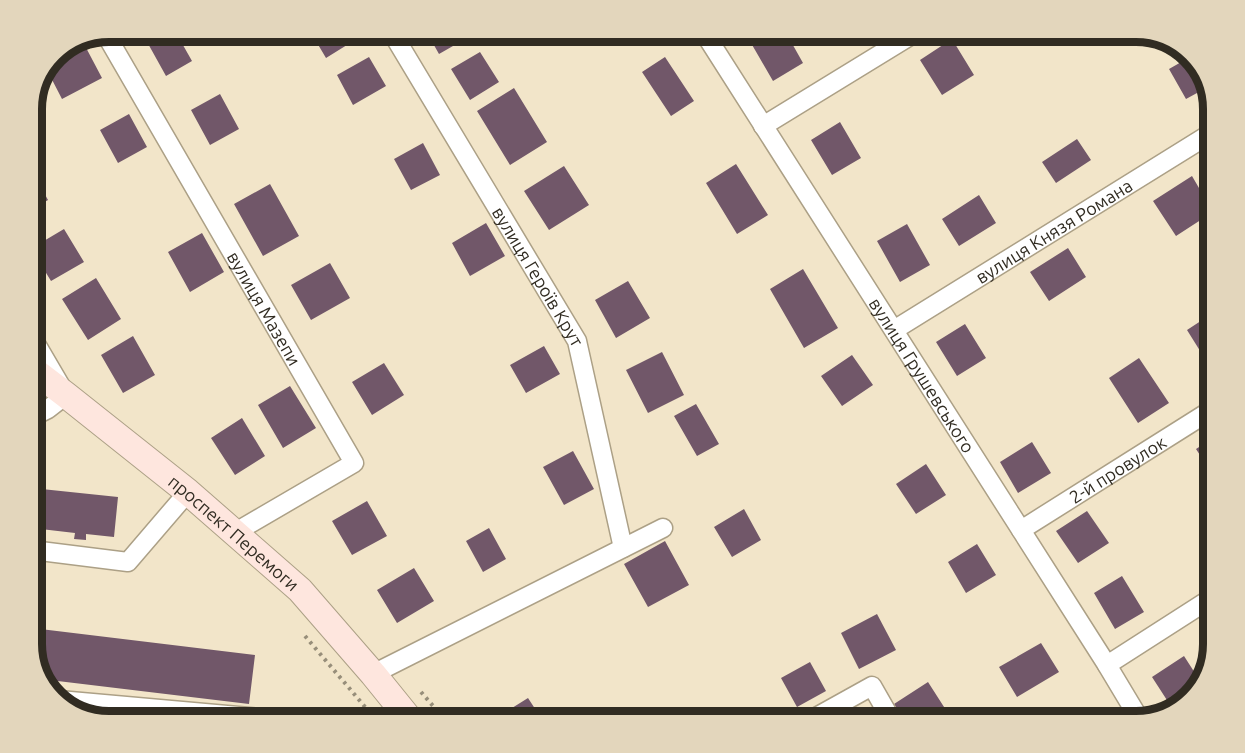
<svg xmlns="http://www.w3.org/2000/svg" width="1245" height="753" viewBox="0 0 1245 753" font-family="Ubuntu,sans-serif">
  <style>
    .building { fill: #715769 }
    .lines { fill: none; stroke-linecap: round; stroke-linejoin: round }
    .street-casing { stroke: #aca086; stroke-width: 21 }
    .secondary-casing { stroke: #aca086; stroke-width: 28 }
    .path { stroke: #978e7a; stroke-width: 4; stroke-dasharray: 3 4.5; stroke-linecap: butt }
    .street { stroke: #fff; stroke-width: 18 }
    .secondary { stroke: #fee6de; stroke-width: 26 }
    .labels { text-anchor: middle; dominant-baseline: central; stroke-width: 6; stroke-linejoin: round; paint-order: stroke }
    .street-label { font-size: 18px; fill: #312c22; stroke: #f2e5c9 }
    .rim { fill: none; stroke: #312c22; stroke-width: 8 }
  </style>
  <rect width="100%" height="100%" fill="#f2e5c9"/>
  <path class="building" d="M141 31H175L192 61 166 76Z
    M310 31H350L355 40 326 58Z
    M426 31H473L474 34 439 54Z
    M770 31H785L803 63 773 81 751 43Z
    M1014 31H1042L1021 44Z
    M952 39 974 75 942 95 920 60Z
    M83 42 102 78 62 99 47 70 53 57Z
    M480 52 499 82 470 100 451 69Z
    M369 57 386 86 353 105 337 75Z
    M665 57 694 101 671 116 642 72Z
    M1190 57 1203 70 1208 87 1186 99 1169 69Z
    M514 88 547 142 510 165 477 111Z
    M220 94 239 129 210 145 191 110Z
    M129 114 147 147 118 163 100 130Z
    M840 122 861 158 832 175 811 140Z
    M1077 139 1091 160 1056 183 1042 162Z
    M423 143 440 175 411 190 394 159Z
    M736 164 768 215 737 234 706 183Z
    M564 166 589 205 549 230 524 191Z
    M32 171 48 200 32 209Z
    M1192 176 1213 212 1176 236 1153 201Z
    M270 184 299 236 263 256 234 204Z
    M979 195 996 223 959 246 942 219Z
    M486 223 505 256 470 276 452 243Z
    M907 224 930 265 900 282 877 241Z
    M64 229 84 262 51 281 32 250V248Z
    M202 233 224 272 190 292 168 252Z
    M1068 248 1086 277 1049 301 1030 272Z
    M330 263 350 298 311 320 291 285Z
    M803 269 838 328 804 348 770 289Z
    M96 278 121 319 88 340 62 299Z
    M628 281 650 318 616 338 595 300Z
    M1213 313V369L1212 370 1187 330Z
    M965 324 986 358 957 376 936 342Z
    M133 336 155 375 123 393 101 355Z
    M544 346 560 374 526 393 510 365Z
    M662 352 684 395 648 413 626 370Z
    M852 355 873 385 842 406 821 376Z
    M1139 358 1169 403 1138 423 1109 378Z
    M384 363 404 395 372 415 352 382Z
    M290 386 316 428 283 448 258 405Z
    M696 404 719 444 697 456 674 416Z
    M242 418 265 456 235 475 211 438Z
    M1213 438V475L1196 449Z
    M1032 442 1051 473 1018 493 1000 462Z
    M573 451 594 489 564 505 543 467Z
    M926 464 946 495 916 514 896 484Z
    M32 488 118 497 114 537 86 534V540L74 539 75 533 32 528Z
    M367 501 387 536 352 555 332 521Z
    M744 509 761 540 732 557 714 527Z
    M1087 511 1109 543 1078 563 1056 531Z
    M489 528 506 559 483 572 466 541Z
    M665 541 689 585 648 607 624 564Z
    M977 544 996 575 966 593 948 562Z
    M414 568 434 601 397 623 377 590Z
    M1122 576 1144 612 1115 629 1094 593Z
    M877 614 896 650 859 669 841 633Z
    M32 628 255 655 249 704 41 679 32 649Z
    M1041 643 1059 672 1017 697 999 667Z
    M1184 656 1202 684 1174 711 1152 677Z
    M810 662 826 691 797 707 781 678Z
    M928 682 953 721H905L894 704Z
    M528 698 543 721H491Z
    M1085 712 1091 721H1070Z"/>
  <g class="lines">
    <defs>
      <g id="street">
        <path id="s1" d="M391 31 577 341 623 548"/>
        <path id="s2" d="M703 31 1107 665 1140 720"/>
        <path id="s3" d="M105 33 354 463 234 533"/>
        <path d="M763 126 918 31"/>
        <path id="s4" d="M894 330 1213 132"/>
        <path d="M32 337 66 395 48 409 32 417"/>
        <path id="s5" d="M1021 530 1213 409"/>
        <path d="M32 550 128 562 188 492"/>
        <path d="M1107 665 1213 597"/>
        <path d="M373 674 663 528"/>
        <path d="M59 700 294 721"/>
        <path d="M809 721 872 686 892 721"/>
      </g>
      <g id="secondary">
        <path id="s6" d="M32 369 66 395 188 492 300 590 373 674 411 721"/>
      </g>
    </defs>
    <use href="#street" class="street-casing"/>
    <use href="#secondary" class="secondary-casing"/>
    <path class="path" d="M305 636 377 721
      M421 692 446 721"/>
    <use href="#street" class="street"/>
    <use href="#secondary" class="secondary"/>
  </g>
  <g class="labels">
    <g class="street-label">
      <text stroke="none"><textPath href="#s4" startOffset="188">вулиця Князя Романа</textPath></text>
      <text stroke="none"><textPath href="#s1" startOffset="286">вулиця Героїв Крут</textPath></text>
      <text stroke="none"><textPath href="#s3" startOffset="318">вулиця Мазепи</textPath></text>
      <text stroke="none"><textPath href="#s2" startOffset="408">вулиця Грушевського</textPath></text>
      <text stroke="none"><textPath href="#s5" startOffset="114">2-й провулок</textPath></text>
      <text stroke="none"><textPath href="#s6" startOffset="260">проспект Перемоги</textPath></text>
    </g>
  </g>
  <path d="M0 0H1245V753H0ZM109 42H1136A67 67 0 0 1 1203 109V644A67 67 0 0 1 1136 711H109A67 67 0 0 1 42 644V109A67 67 0 0 1 109 42Z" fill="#e3d6bc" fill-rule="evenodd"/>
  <path class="rim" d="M109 42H1136A67 67 0 0 1 1203 109V644A67 67 0 0 1 1136 711H109A67 67 0 0 1 42 644V109A67 67 0 0 1 109 42Z"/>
</svg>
